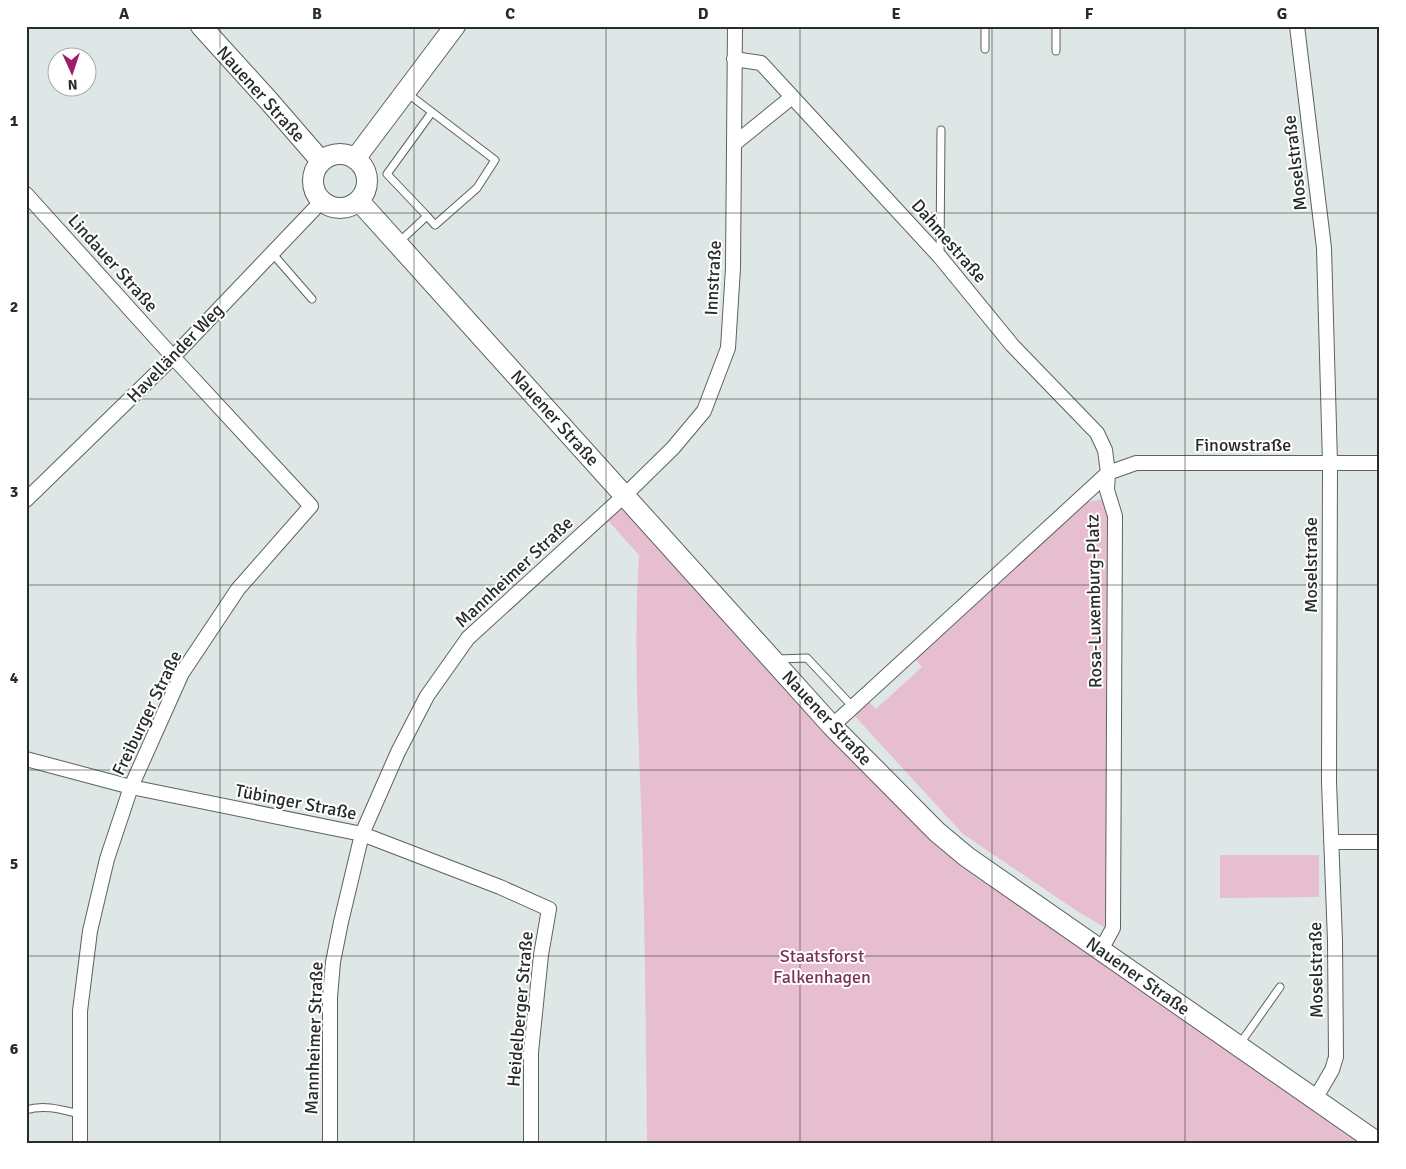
<svg xmlns="http://www.w3.org/2000/svg" width="1406" height="1169" viewBox="0 0 1406 1169" font-family="Signika,sans-serif">
  <style>
    .green { fill: #e7bdd0 }
    .lines { fill: none; stroke-linecap: round; stroke-linejoin: round }
    .lane-casing { stroke: #5b6361; stroke-width: 9 }
    .street-casing { stroke: #5b6361; stroke-width: 16 }
    .secondary-casing { stroke: #5b6361; stroke-width: 22 }
    .lane { stroke: #fff; stroke-width: 7 }
    .street { stroke: #fff; stroke-width: 14 }
    .secondary { stroke: #fff; stroke-width: 20 }
    .grid { fill: none; stroke: #272b2a; stroke-width: 1; stroke-opacity: 0.55 }
    .labels { text-anchor: middle; dominant-baseline: central; stroke-width: 4; stroke-linejoin: round; paint-order: stroke }
    .street-label { font-size: 18px; fill: #272b2a; stroke: #fff }
    .park-label { font-size: 18px; fill: #7d305a; stroke: #fff }
    .neatline { fill: none; stroke: #272b2a; stroke-width: 2 }
    .grid-label { font-size: 16px; text-anchor: middle; font-weight: bold; fill: #272b2a }
  </style>
  <rect width="100%" height="100%" fill="#dee7e6"/>
  <path class="green" d="M625 495 937 832 1378 1143H647C646 1039 645 935 642 832 639 740 633 647 639 555L603 515Z
    M1102 499 1111 508 1107 929 1074 909 963 834 853 714 868 701 876 709 922 667 915 659 1088 502Z
    M1220 855H1319V897L1220 898Z"/>
  <g class="lines">
    <defs>
      <path id="lane" d="M1056 26V51
        M985 49V26
        M427 216 387 174 432 112
        M399 242 427 216 435 225 477 188 495 160 407 93
        M272 253 312 299
        M940 256 941 130
        M778 659 807 658 853 707
        M1239 1045 1280 987
        M26 1110C44 1104 63 1110 80 1114"/>
      <path id="street" d="M1297 26 1324 248 1330 463 1329 782 1335 941 1336 1057 1332 1070 1315 1099
        M734 59 761 63 940 257 1012 345 1097 433 1105 450 1108 473 1136 463H1380
        M734 144 792 97
        M26 194 173 357 311 506 238 589 182 673 131 787 107 859 90 931 80 1011V1143
        M26 500 173 357 321 202
        M832 726 1108 473 1107 490 1115 516 1113 928 1101 950
        M26 759 131 787 362 834 500 887 549 909 541 955 531 1052V1143
        M1331 842H1380
        M330 1143V997L333 962 341 922 362 834 398 752 427 696 468 638 625 495 673 448 704 411 728 348 733 268 735 26"/>
      <path id="secondary" d="M201 26 269 101 321 161
        M313 181a27 27 0 1 1 54 0a27 27 0 1 1-54 0Z
        M355 159 455 26
        M359 201 832 726 937 832 967 857 1378 1143"/>
    </defs>
    <use href="#lane" class="lane-casing"/>
    <use href="#street" class="street-casing"/>
    <use href="#secondary" class="secondary-casing"/>
    <use href="#lane" class="lane"/>
    <use href="#street" class="street"/>
    <use href="#secondary" class="secondary"/>
  </g>
  <path class="grid" d="M220 26V1143M414 26V1143M606 26V1143M800 26V1143M992 26V1143M1185 26V1143M26 213H1380M26 399H1380M26 585H1380M26 770H1380M26 956H1380"/>
  <g class="labels">
    <g class="street-label">
      <text transform="translate(261 94) rotate(48)">Nauener Straße</text>
      <text transform="translate(1295 163) rotate(-97)">Moselstraße</text>
      <text transform="translate(949 241) rotate(49)">Dahmestraße</text>
      <text transform="translate(113 263) rotate(48)">Lindauer Straße</text>
      <text transform="translate(713 278) rotate(-87)">Innstraße</text>
      <text transform="translate(175 353) rotate(-46)">Havelländer Weg</text>
      <text transform="translate(555 418) rotate(48)">Nauener Straße</text>
      <text x="1243" y="445">Finowstraße</text>
      <text transform="translate(1311 565) rotate(-90)">Moselstraße</text>
      <text transform="translate(514 572) rotate(-43)">Mannheimer Straße</text>
      <text transform="translate(1094 601) rotate(-91)">Rosa-Luxemburg-Platz</text>
      <text transform="translate(147 713) rotate(-64)">Freiburger Straße</text>
      <text transform="translate(827 718) rotate(47)">Nauener Straße</text>
      <text transform="translate(296 802) rotate(11)">Tübinger Straße</text>
      <text transform="translate(1316 970) rotate(-91)">Moselstraße</text>
      <text transform="translate(1138 976) rotate(35)">Nauener Straße</text>
      <text transform="translate(520 1009) rotate(-85)">Heidelberger Straße</text>
      <text transform="translate(314 1038) rotate(-88)">Mannheimer Straße</text>
    </g>
    <g class="park-label">
      <text x="822" y="956">Staatsforst<tspan x="822" dy="21">Falkenhagen</tspan></text>
    </g>
  </g>
  <rect width="1406" height="1169" fill="none" stroke="#ffffff" stroke-width="55"/>
  <g transform="translate(72 72) rotate(177)"><circle r="24" fill="#ffffff" stroke="#a9aaaa"/>
  <path d="M0-4L9 19L0 12L-9 19Z" fill="#a01d6d"/>
  <text y="-8" font-size="14" font-weight="bold" text-anchor="middle" fill="#272b2a">N</text>
  </g>
  <rect x="28" y="28" width="1350" height="1114" class="neatline"/>
  <g class="grid-label">
    <text x="124" y="19">A</text>
    <text x="317" y="19">B</text>
    <text x="510" y="19">C</text>
    <text x="703" y="19">D</text>
    <text x="896" y="19">E</text>
    <text x="1089" y="19">F</text>
    <text x="1282" y="19">G</text>
    <text x="14" y="126">1</text>
    <text x="14" y="312">2</text>
    <text x="14" y="497">3</text>
    <text x="14" y="683">4</text>
    <text x="14" y="869">5</text>
    <text x="14" y="1054">6</text>
  </g>
</svg>
